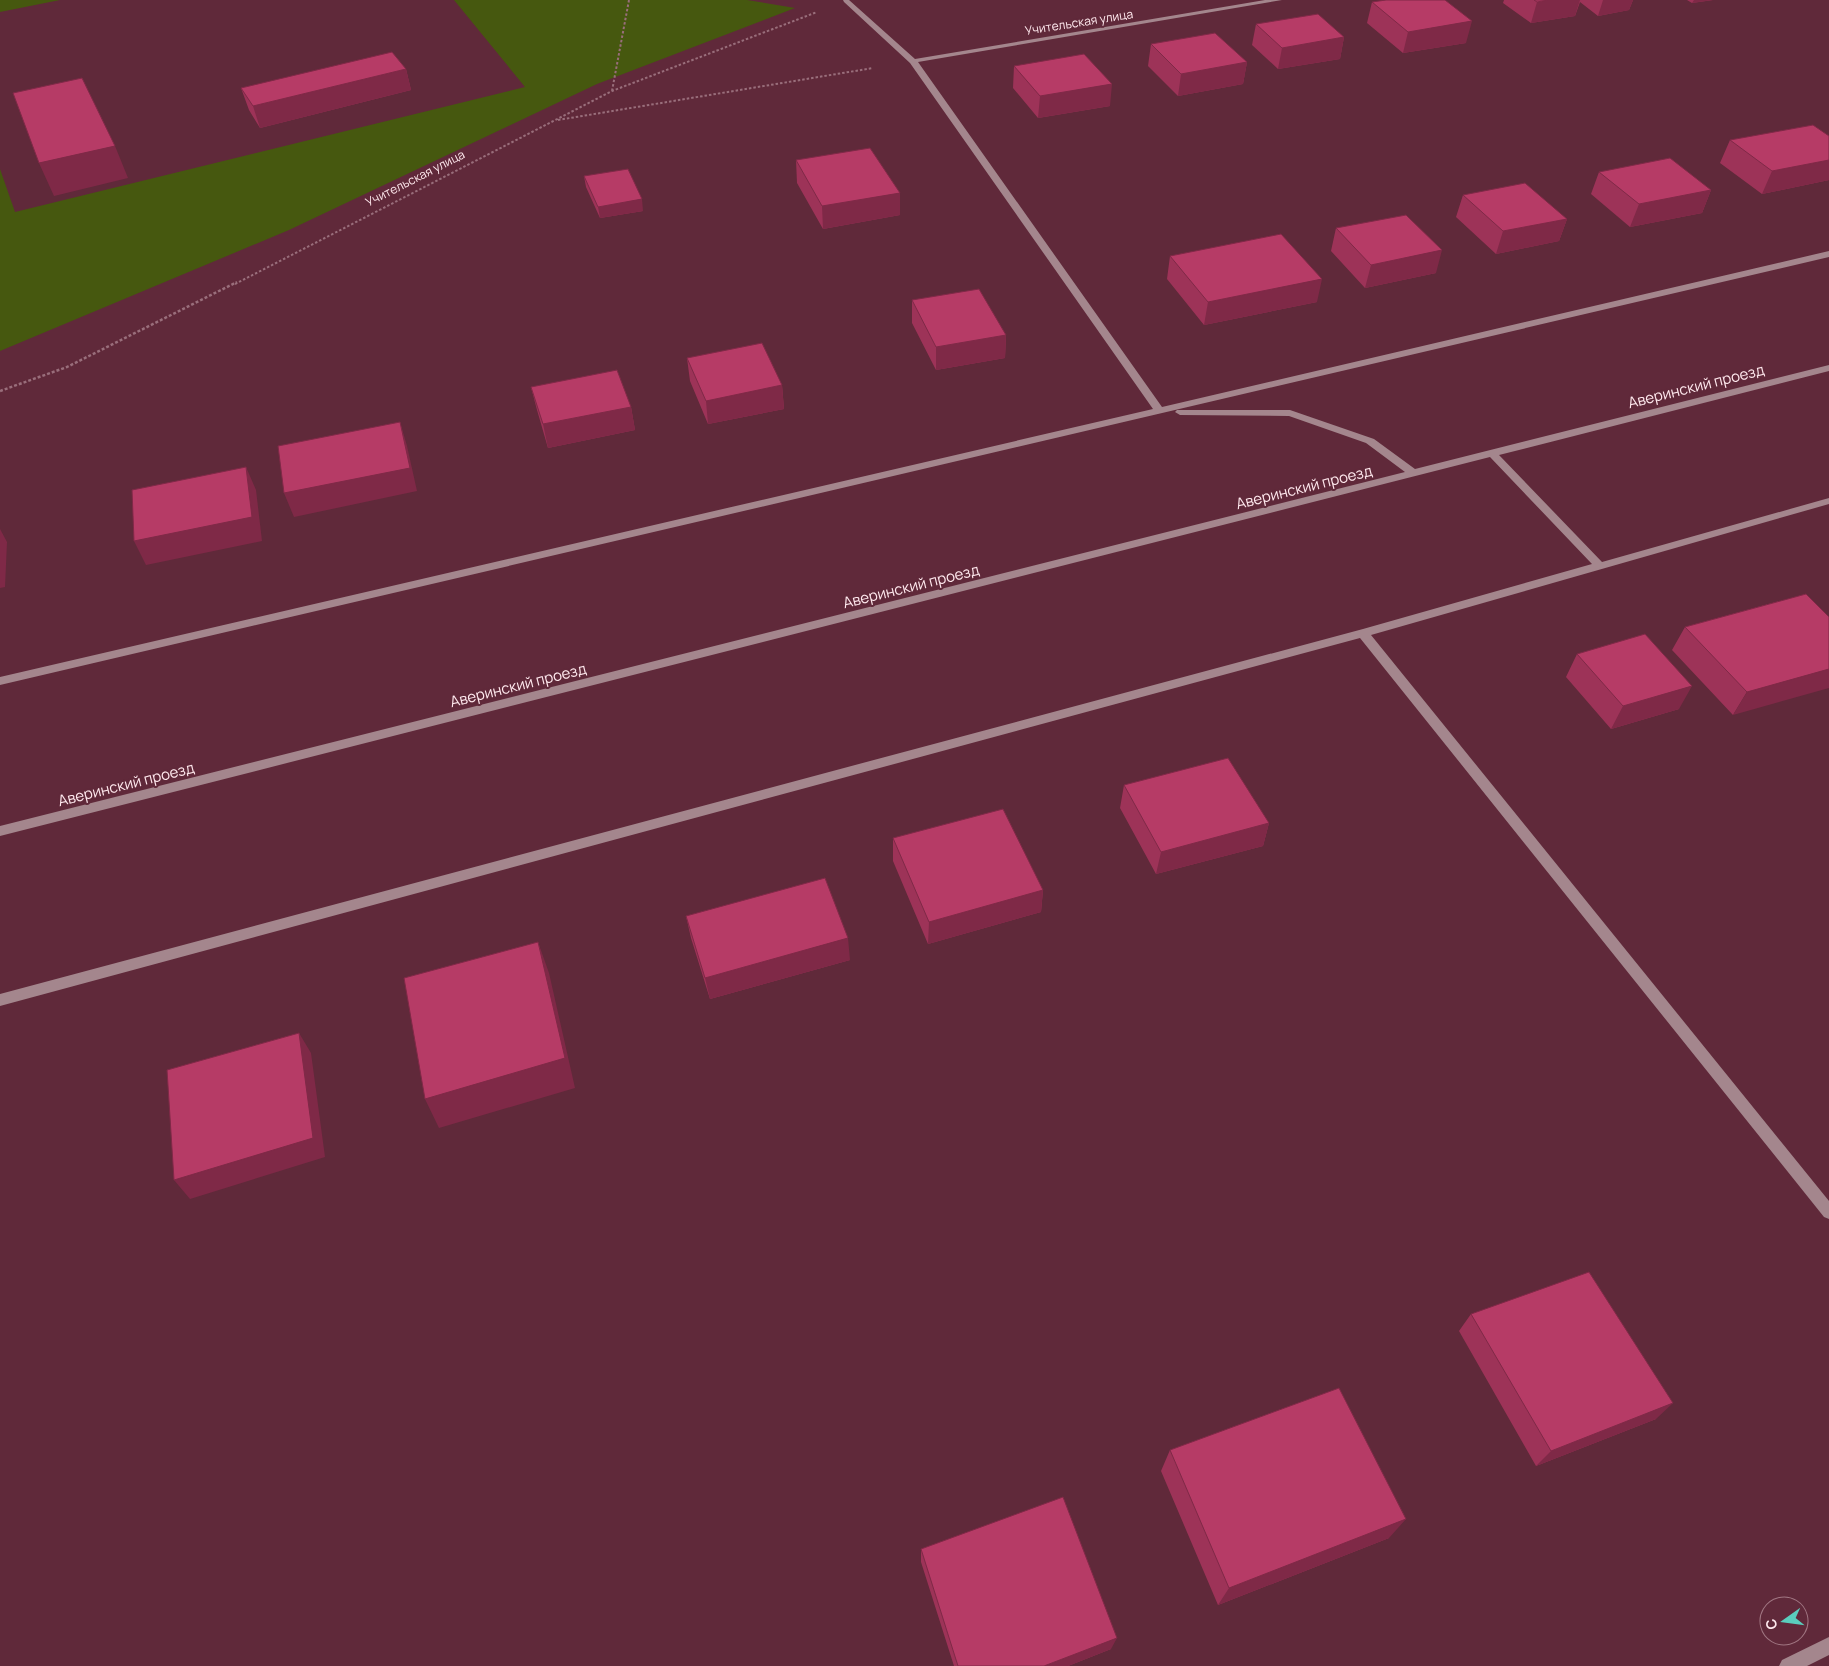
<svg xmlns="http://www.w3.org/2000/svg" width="1829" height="1666" viewBox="0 0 1829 1666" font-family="Manrope,sans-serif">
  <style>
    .green { fill: #46580f }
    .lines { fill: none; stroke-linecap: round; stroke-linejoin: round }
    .path-far1 { stroke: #996e7b; stroke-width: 2; stroke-dasharray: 2.5 2; stroke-linecap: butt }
    .path { stroke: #996e7b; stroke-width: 2.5; stroke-dasharray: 3 2; stroke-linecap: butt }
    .minor { fill: #a4868d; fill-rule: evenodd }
    .wall { fill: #9d3358 }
    .shaded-wall { fill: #7f2947 }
    .building { fill: #b63b66; stroke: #7f2947 }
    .labels { text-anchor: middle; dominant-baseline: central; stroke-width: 4; stroke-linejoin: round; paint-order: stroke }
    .far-street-label { font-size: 12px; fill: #ffe9ee; stroke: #60293a }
    .street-label { font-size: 15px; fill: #ffe9ee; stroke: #60293a }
  </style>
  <rect width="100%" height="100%" fill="#60293a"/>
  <path class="green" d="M0 0H60L0 12Z
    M454 0H747L795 8 597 84 289 230 0 351V169L15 212 525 87Z"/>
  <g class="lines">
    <path class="path-far1" d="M612 91 629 0
      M558 120 873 68
      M235 284 612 91 817 12"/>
    <path class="path" d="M0 391 67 367 237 282"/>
    <path class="minor" d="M843 0H849L915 59 1265 0H1282L918 62 1162 407 1829 251V257L0 685V677L1153 409 910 63 844 2Z
      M1829 365V371L1499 455 1602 562 1829 498V504L1371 635 1829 1201V1219L1824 1217 1360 638 0 1006V994L1363 629 1592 564 1490 457 0 836V826L1405 472 1366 443 1289 416 1180 415 1175 412 1177 410H1290L1374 439 1415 469Z
      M1829 1637V1655L1807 1666H1779L1782 1660Z"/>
  </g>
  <path class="wall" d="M1504 0H1633L1629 10 1598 16 1580 2 1575 16 1531 23 1503 3Z
    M1687 0H1713L1692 3Z
    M1372 2 1466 43 1403 53 1367 23Z
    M1256 24 1344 37 1340 59 1278 69 1252 45Z
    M1151 44 1247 62 1243 84 1178 96 1148 66Z
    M1014 66 1110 106 1038 118 1013 88Z
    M406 69 411 90 260 128 249 110 241 88Z
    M1829 136V180L1762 194 1720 163 1730 140Z
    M796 160 900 215 823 229 797 183Z
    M1599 172 1711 190 1702 213 1630 227 1591 194Z
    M584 176 643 211 600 218 586 187Z
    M1463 195 1567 219 1559 241 1496 254 1456 217Z
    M1336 228 1436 273 1365 288 1331 251Z
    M1170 256 1317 302 1204 325 1167 279Z
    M912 300 1006 335 1005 358 936 370 912 323Z
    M687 358 782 385 784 409 708 424 690 381Z
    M531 387 631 407 635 430 548 448 537 410Z
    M1806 594 1733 715 1672 650 1685 627Z
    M1577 654 1679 709 1611 729 1566 677Z
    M1124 785 1269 823 1263 846 1156 874 1120 808Z
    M893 838 1043 890 1041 912 928 944 893 861Z
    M686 916 850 960 710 999 691 938Z
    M1471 1314 1656 1419 1536 1466 1459 1331Z
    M1170 1450 1389 1538 1218 1605 1161 1471Z
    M921 1549 1111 1649 1068 1666H954L921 1562Z"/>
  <path class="shaded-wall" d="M1548 0H1580L1575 16 1531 23 1537 2Z
    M1603 0H1633L1629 10 1598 16Z
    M1694 0H1713L1692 3Z
    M1472 21 1466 43 1403 53 1408 32Z
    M1344 37 1340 59 1278 69 1282 48Z
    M1247 62 1243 84 1178 96 1181 74Z
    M406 69 411 90 260 128 253 106Z
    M1112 84 1110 106 1038 118 1040 96Z
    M115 146 128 178 54 196 39 163Z
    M1829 160V180L1762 194 1772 171Z
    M1711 190 1702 213 1630 227 1639 204Z
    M900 193V215L823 229 822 206Z
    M642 199 643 211 600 218 598 207Z
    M1567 219 1559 241 1496 254 1503 231Z
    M1442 250 1436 273 1365 288 1371 265Z
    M1322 279 1317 302 1204 325 1208 302Z
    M1006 335 1005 358 936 370V347Z
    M782 385 784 409 708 424 706 401Z
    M631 407 635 430 548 448 543 424Z
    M400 422 407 446 417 491 294 517 284 493Z
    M246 467 256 490 262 541 146 565 134 541Z
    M0 529 7 542 5 587 0 588Z
    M1829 669V688L1733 715 1747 692Z
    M1692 686 1679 709 1611 729 1623 706Z
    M1269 823 1263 846 1156 874 1161 852Z
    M1043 890 1041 912 928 944 929 922Z
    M848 938 850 960 710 999 705 978Z
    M538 942 549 973 575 1088 439 1128 425 1099Z
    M299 1033 311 1053 325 1157 190 1199 174 1180Z
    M1673 1403 1656 1419 1536 1466 1551 1451Z
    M1406 1519 1389 1538 1218 1605 1229 1588Z
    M1117 1638 1111 1649 1068 1666H1044Z"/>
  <path class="building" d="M1386 0H1445L1472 21 1408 32 1372 2Z
    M1534 0H1548L1537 2Z
    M1318 14 1344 37 1282 48 1256 24Z
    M1215 33 1247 62 1181 74 1151 44Z
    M392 52 406 69 253 106 241 88Z
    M1084 54 1112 84 1040 96 1014 66Z
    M82 78 115 146 39 163 13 93Z
    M1813 125 1829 136V160L1772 171 1730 140Z
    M870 148 900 193 822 206 796 160Z
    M1670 158 1711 190 1639 204 1599 172Z
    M628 169 642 199 598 207 584 176Z
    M1525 183 1567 219 1503 231 1463 195Z
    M1406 215 1442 250 1371 265 1336 228Z
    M1281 234 1322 279 1208 302 1170 256Z
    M979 289 1006 335 936 347 912 300Z
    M762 343 782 385 706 401 687 358Z
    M617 370 631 407 543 424 531 387Z
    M400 422 410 468 284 493 278 446Z
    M246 467 252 517 134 541 132 490Z
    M1806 594 1829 617V669L1747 692 1685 627Z
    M1645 634 1692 686 1623 706 1577 654Z
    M1228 758 1269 823 1161 852 1124 785Z
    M1003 809 1043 890 929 922 893 838Z
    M825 878 848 938 705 978 686 916Z
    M538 942 565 1058 425 1099 404 978Z
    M299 1033 313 1138 174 1180 167 1070Z
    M1589 1272 1673 1403 1551 1451 1471 1314Z
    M1339 1388 1406 1519 1229 1588 1170 1450Z
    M1063 1497 1117 1638 1044 1666H958L921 1549Z"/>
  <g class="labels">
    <g class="far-street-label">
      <text transform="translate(1079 22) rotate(-9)">Учительская улица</text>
      <text transform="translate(415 178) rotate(-27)">Учительская улица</text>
    </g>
    <g class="street-label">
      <text transform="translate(1696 386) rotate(-14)">Аверинский проезд</text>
      <text transform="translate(1304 487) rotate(-14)">Аверинский проезд</text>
      <text transform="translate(911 586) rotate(-14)">Аверинский проезд</text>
      <text transform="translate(518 685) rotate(-14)">Аверинский проезд</text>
      <text transform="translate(126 784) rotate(-14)">Аверинский проезд</text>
    </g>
  </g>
  <g transform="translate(1784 1621) rotate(256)"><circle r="24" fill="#60293a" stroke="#a07682"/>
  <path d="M0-4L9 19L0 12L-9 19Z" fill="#5acebd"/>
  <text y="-8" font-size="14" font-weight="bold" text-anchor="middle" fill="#ffe9ee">С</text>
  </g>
</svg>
